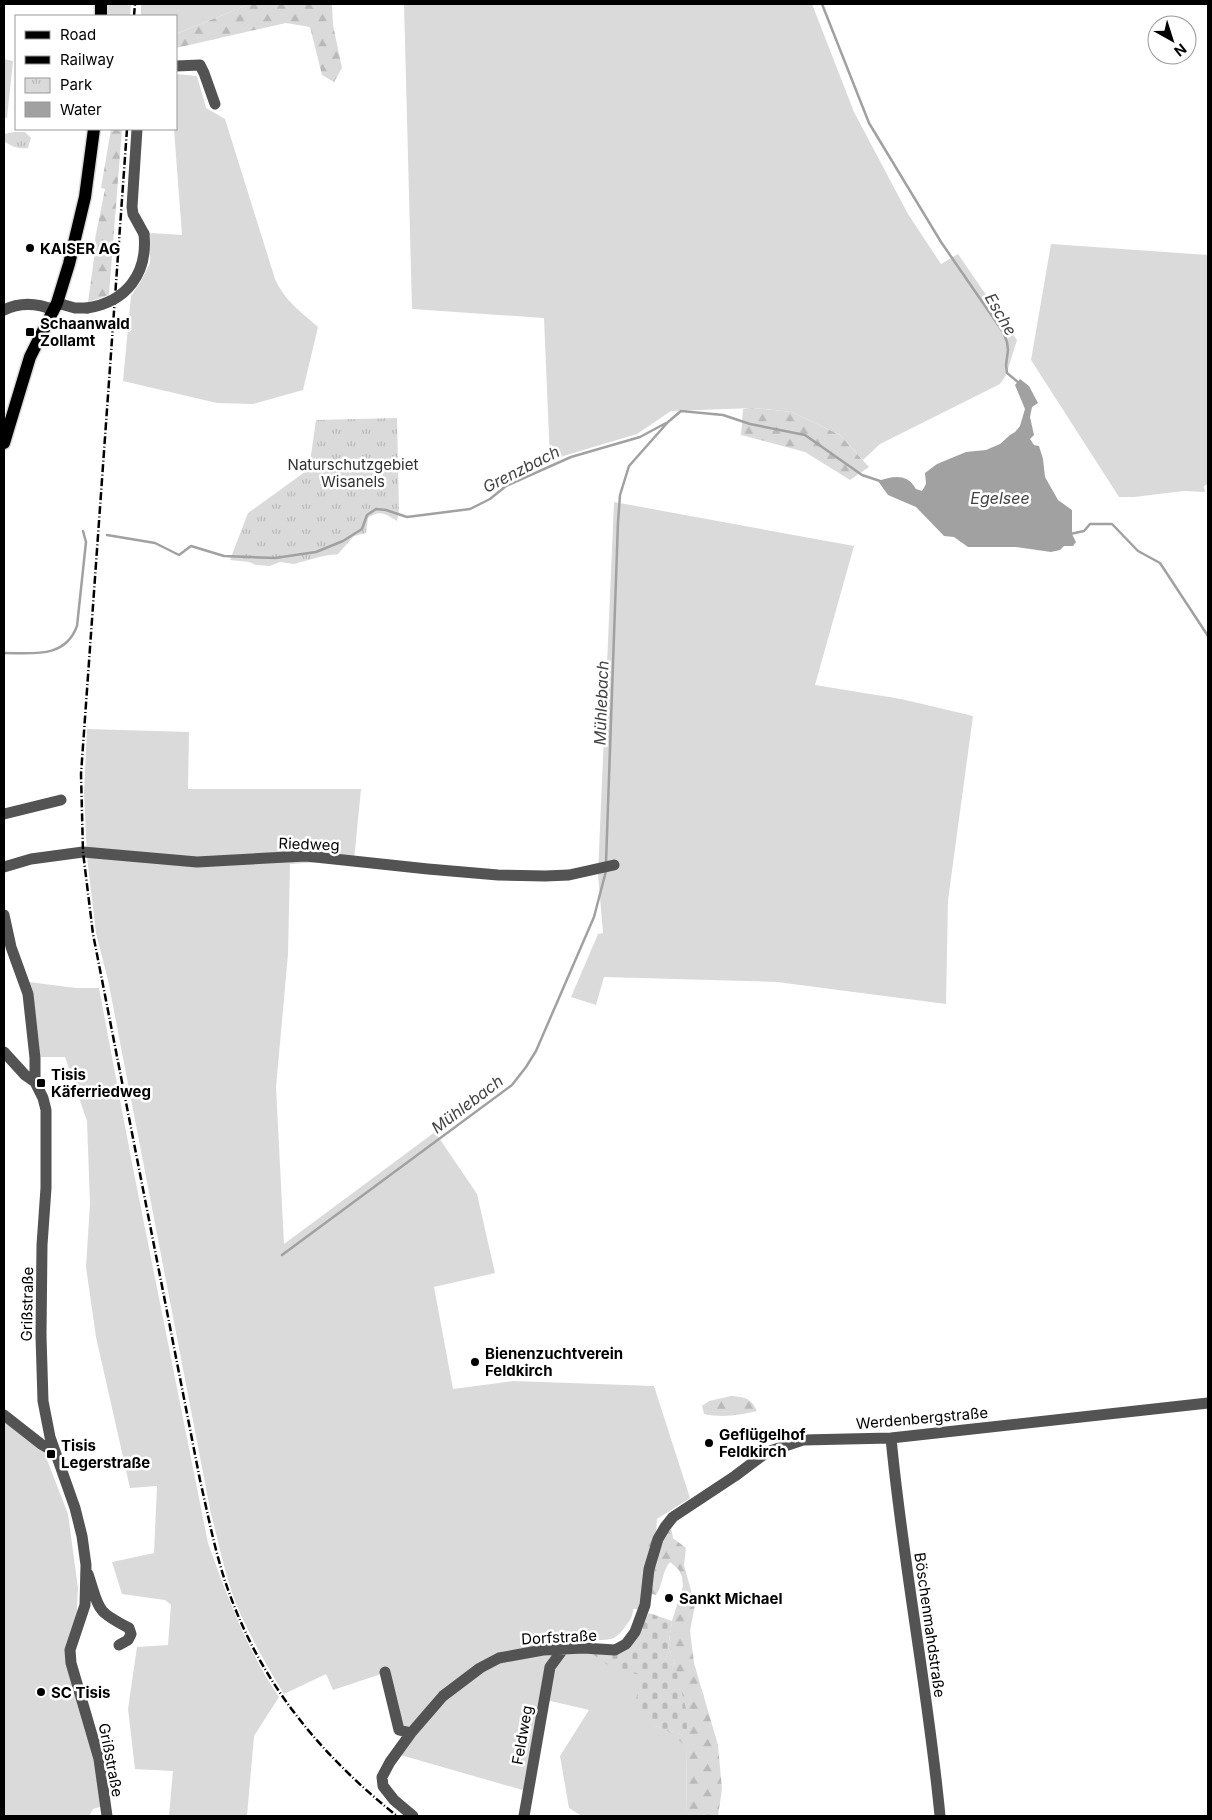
<svg xmlns="http://www.w3.org/2000/svg" width="1212" height="1820" viewBox="0 0 1212 1820" font-family="Inter,sans-serif">
  <style>
    .grass { fill: #dadada }
    .forest { fill: url(#forest-firs) }
    .cemetery { fill: url(#cemetery-stones) }
    .park { fill: url(#park-tufts) }
    .water { fill: #a1a1a1 }
    .lines { fill: none; stroke-linecap: round; stroke-linejoin: round }
    .stream { stroke: #a1a1a1; stroke-width: 2.5 }
    .major-casing { stroke: #dbdbdb; stroke-width: 15 }
    .minor { stroke: #535353; stroke-width: 11 }
    .major { stroke: #000; stroke-width: 12 }
    .rail { stroke: #000; stroke-width: 2.5; stroke-dasharray: 8 2.5 1 2.5; stroke-linecap: butt }
    .minor-bridge { stroke: #535353; stroke-width: 11 }
    .poi-dot { fill: #000; stroke: #fff; stroke-width: 2 }
    .labels { text-anchor: middle; dominant-baseline: central; stroke-width: 5; stroke-linejoin: round; paint-order: stroke }
    .poi-label { font-size: 15px; font-weight: bold; fill: #000; stroke: #fff; text-anchor: start }
    .park-label { font-size: 15px; fill: #313131; stroke: #fff }
    .street-label { font-size: 15px; fill: #000; stroke: #fff }
    .water-label { font-size: 16px; font-style: italic; fill: #424242; stroke: #fff }
  </style>
  <defs>
    <pattern id="forest-firs" width="22" height="20" patternUnits="userSpaceOnUse" patternTransform="scale(1.25)"><rect width="22" height="20" fill="#dadada"/><path d="M5 1l3.5 6h-7zM16 11l3.5 6h-7z" fill="#b9b9b9"/></pattern>
    <pattern id="cemetery-stones" width="16" height="16" patternUnits="userSpaceOnUse" patternTransform="scale(1.25)"><rect width="16" height="16" fill="#dadada"/><path d="M2 7V4a2 2 0 0 1 4 0v3zM10 15v-3a2 2 0 0 1 4 0v3z" fill="#b9b9b9"/></pattern>
    <pattern id="park-tufts" width="24" height="20" patternUnits="userSpaceOnUse" patternTransform="scale(1.25)"><rect width="24" height="20" fill="#dadada"/><path d="M3 7l-1-3M5 7V3M7 7l1-3M15 17l-1-3M17 17v-4M19 17l1-3" fill="none" stroke="#b9b9b9"/></pattern>
  </defs>
  <rect width="100%" height="100%" fill="#fff"/>
  <path class="grass" d="M106 4H131L130 16H106Z
    M141 4H250L176 34V16H141Z
    M404 4H812L854 112 908 214 941 264 958 254 1017 340 1006 375 1000 384 880 444 863 460 840 435 792 412 754 408 671 411 637 434 550 460 544 318 412 309Z
    M4 59 13 61 7 118H4Z
    M176 74 197 76 206 108 225 119 275 279C285 301 300 311 318 327L303 390 253 404 217 403 123 381 131 296 141 281 150 263V235L151 233 182 235 174 129H176Z
    M1051 244 1208 255V484L1204 486 1205 492 1184 491 1134 497H1119L1031 360Z
    M614 502 854 546 815 685 901 699 973 716 948 900 946 1004 777 982 604 977 596 1005 571 997 598 934 603 933 598 874Z
    M87 729 189 732 188 789H361L354 860 290 864 288 954 276 1087 284 1244 435 1132 477 1194 495 1273 434 1287 453 1389 513 1381 654 1386 690 1498 657 1519 656 1533 639 1609H633C633 1615 631 1619 627 1624 616 1641 611 1640 592 1640L591 1646 644 1676 655 1726 665 1729 687 1746 686 1816H582L569 1808 560 1756 589 1710 542 1699 526 1791 397 1754 410 1734 400 1729 384 1673 333 1690 326 1674 284 1694C268 1669 253 1641 240 1613 226 1582 220 1547 211 1514L108 980 96 933 87 857 84 793Z
    M29 982 76 988H99L131 1158 208 1543C227 1596 247 1650 279 1697L254 1736 247 1816H169L173 1771 135 1769 128 1709 137 1647 168 1645 171 1605 165 1600 122 1594 112 1562 154 1553 157 1486 130 1488 96 1337 86 1267 90 1204 87 1121 65 1057H37Z
    M4 1421 44 1452 68 1514 78 1588 76 1627 70 1650 104 1806 93 1809 89 1816H4Z"/>
  <path class="forest" d="M250 4H332L333 25 342 68 334 82 322 75 310 27 286 23 176 48V34Z
    M111 129H122L109 295 88 302 96 244 95 239 105 189 101 188Z
    M754 408 792 412 840 435 869 467 850 480 805 452 741 435 743 409Z
    M731 1396C745 1397 751 1398 757 1411 739 1415 723 1418 704 1414L702 1406 709 1401Z
    M671 1527 673 1538 686 1548 684 1565 695 1605 690 1631 694 1663 718 1745 722 1789 718 1816H686L687 1747 665 1729 683 1735 674 1661 668 1648 672 1621 683 1586 682 1577 679 1570 670 1562C662 1571 663 1585 656 1595L648 1593 644 1538Z"/>
  <path class="cemetery" d="M649 1613 672 1621 668 1648 674 1661 686 1709 687 1729 683 1735 655 1726 635 1702 643 1676 611 1667 585 1649 615 1651 636 1632Z"/>
  <path class="park" d="M14 132H25L31 138 28 148C18 149 12 147 4 141L5 134Z
    M397 418 399 510 397 521C386 514 379 509 368 518L366 533 354 536 338 554 323 556 294 564 280 562 270 566 256 565 249 562 230 560 248 513 309 469 316 420Z"/>
  <path class="water" d="M1020 379 1029 386 1038 403 1032 407 1030 417 1034 435 1030 439 1034 445 1039 446 1043 459 1045 477 1058 500 1072 510V534L1076 542 1073 546H1064L1060 550 1051 552 1016 547H968L954 537 944 536 916 507 888 495 878 481C893 476 907 473 916 489L922 491 926 484 925 473 937 464 966 452 986 450 1000 444 1010 435 1015 432 1020 426 1025 409 1015 385Z"/>
  <g class="lines">
    <path class="stream" d="M822 4 869 123 941 242 1003 332 1007 342 1008 350 1006 365 1007 373 1019 383
      M1070 534 1084 531 1090 524H1112L1138 551 1160 563 1208 636
      M107 535 155 543 179 555 191 546 224 556 275 558 316 552 343 541 362 529 367 515 376 509 386 510 407 517 470 509 490 499 506 486 571 457 640 437 666 423
      M4 653C32 653 65 659 77 626L86 542 83 531
      M606 863 618 522 620 495 629 466 668 422 681 411 723 415 750 424 805 435 862 475 880 481
      M282 1255 512 1085 526 1067 536 1051 594 917 606 871"/>
    <defs>
      <path id="major" d="M101 4V16
        M4 443 30 357 57 303 69 264 85 197 94 129"/>
    </defs>
    <use href="#major" class="major-casing"/>
    <path class="minor" d="M176 66 200 65 204 73 215 104
      M137 129 132 207 133 214 144 234
      M57 303 75 308H87
      M4 310C20 302 37 303 54 310
      M4 814 61 800
      M4 867 31 859 83 852 197 862 306 856 428 869 498 875 545 876 569 875 614 865
      M4 915 11 947 28 994 35 1058V1082
      M4 1052 25 1075 35 1082 43 1098 46 1110V1188L42 1245 41 1336 43 1401 50 1437 75 1508 82 1536 86 1565 85 1605 70 1650 71 1663 99 1759 107 1816
      M4 1415 41 1444 55 1452
      M891 1438C903 1565 928 1690 940 1816
      M88 1574C100 1609 94 1610 129 1628L131 1634 128 1640 119 1645
      M385 1672 399 1730 411 1733
      M413 1816 394 1800 383 1786 382 1777 390 1762 411 1733 443 1696 480 1668 499 1658 543 1650 583 1648 615 1650 626 1644 635 1632 645 1605 649 1569 658 1539 665 1527 673 1517 735 1476 767 1452 803 1440 891 1438 1208 1403
      M524 1816 550 1667 564 1648"/>
    <use href="#major" class="major"/>
    <path class="rail" d="M134 16 135 4
      M127 129 81 774 83 852 93 934 200 1480C209 1519 216 1558 230 1595 263 1686 322 1756 397 1816"/>
    <path class="minor-bridge" d="M87 308C127 302 148 273 144 234"/>
  </g>
  <g class="poi-dot">
    <circle cx="30" cy="248" r="5"/>
    <rect x="25" y="327" width="10" height="10" rx="2.5"/>
    <rect x="36" y="1078" width="10" height="10" rx="2.5"/>
    <circle cx="475" cy="1362" r="5"/>
    <circle cx="709" cy="1443" r="5"/>
    <rect x="46" y="1449" width="10" height="10" rx="2.5"/>
    <circle cx="669" cy="1598" r="5"/>
    <circle cx="41" cy="1692" r="5"/>
  </g>
  <g class="labels">
    <g class="poi-label">
      <text x="40" y="248">KAISER AG</text>
      <text x="40" y="323">Schaanwald<tspan x="40" dy="17">Zollamt</tspan></text>
      <text x="51" y="1074">Tisis<tspan x="51" dy="17">Käferriedweg</tspan></text>
      <text x="485" y="1353">Bienenzuchtverein<tspan x="485" dy="17">Feldkirch</tspan></text>
      <text x="719" y="1434">Geflügelhof<tspan x="719" dy="17">Feldkirch</tspan></text>
      <text x="61" y="1445">Tisis<tspan x="61" dy="17">Legerstraße</tspan></text>
      <text x="679" y="1598">Sankt Michael</text>
      <text x="51" y="1692">SC Tisis</text>
    </g>
    <g class="park-label">
      <text x="353" y="464">Naturschutzgebiet<tspan x="353" dy="17">Wisanels</tspan></text>
    </g>
    <g class="street-label">
      <text transform="translate(309 844) rotate(2)">Riedweg</text>
      <text transform="translate(27 1304) rotate(-89)">Grißstraße</text>
      <text transform="translate(922 1418) rotate(-5)">Werdenbergstraße</text>
      <text transform="translate(930 1625) rotate(82)">Böschenmahdstraße</text>
      <text transform="translate(559 1637) rotate(-3)">Dorfstraße</text>
      <text transform="translate(522 1735) rotate(-80)">Feldweg</text>
      <text transform="translate(111 1760) rotate(79)">Grißstraße</text>
    </g>
    <g class="water-label">
      <text transform="translate(1001 314) rotate(60)">Esche</text>
      <text transform="translate(521 469) rotate(-27)">Grenzbach</text>
      <text x="1000" y="498">Egelsee</text>
      <text transform="translate(601 703) rotate(-88)">Mühlebach</text>
      <text transform="translate(467 1104) rotate(-37)">Mühlebach</text>
    </g>
  </g>
  <rect width="1212" height="1820" fill="none" stroke="#000000" stroke-width="10"/>
  <rect x="15" y="15" width="162" height="115" fill="#ffffff" stroke="#999999"/>
  <rect x="25" y="31" width="25" height="8" fill="#000000" stroke="#999999"/>
  <text x="60" y="40" font-size="15" fill="#000000">Road</text>
  <rect x="25" y="56" width="25" height="8" fill="#000000" stroke="#999999"/>
  <text x="60" y="65" font-size="15" fill="#000000">Railway</text>
  <rect x="25" y="78" width="25" height="15" fill="url(#park-tufts)" stroke="#999999"/>
  <text x="60" y="90" font-size="15" fill="#000000">Park</text>
  <rect x="25" y="102" width="25" height="15" fill="#a1a1a1" stroke="#999999"/>
  <text x="60" y="115" font-size="15" fill="#000000">Water</text>
  <g transform="translate(1172 40) rotate(141)"><circle r="24" fill="#ffffff" stroke="#999999"/>
  <path d="M0-4L9 19L0 12L-9 19Z" fill="#000000"/>
  <text y="-8" font-size="14" font-weight="bold" text-anchor="middle" fill="#000000">N</text>
  </g>
</svg>
